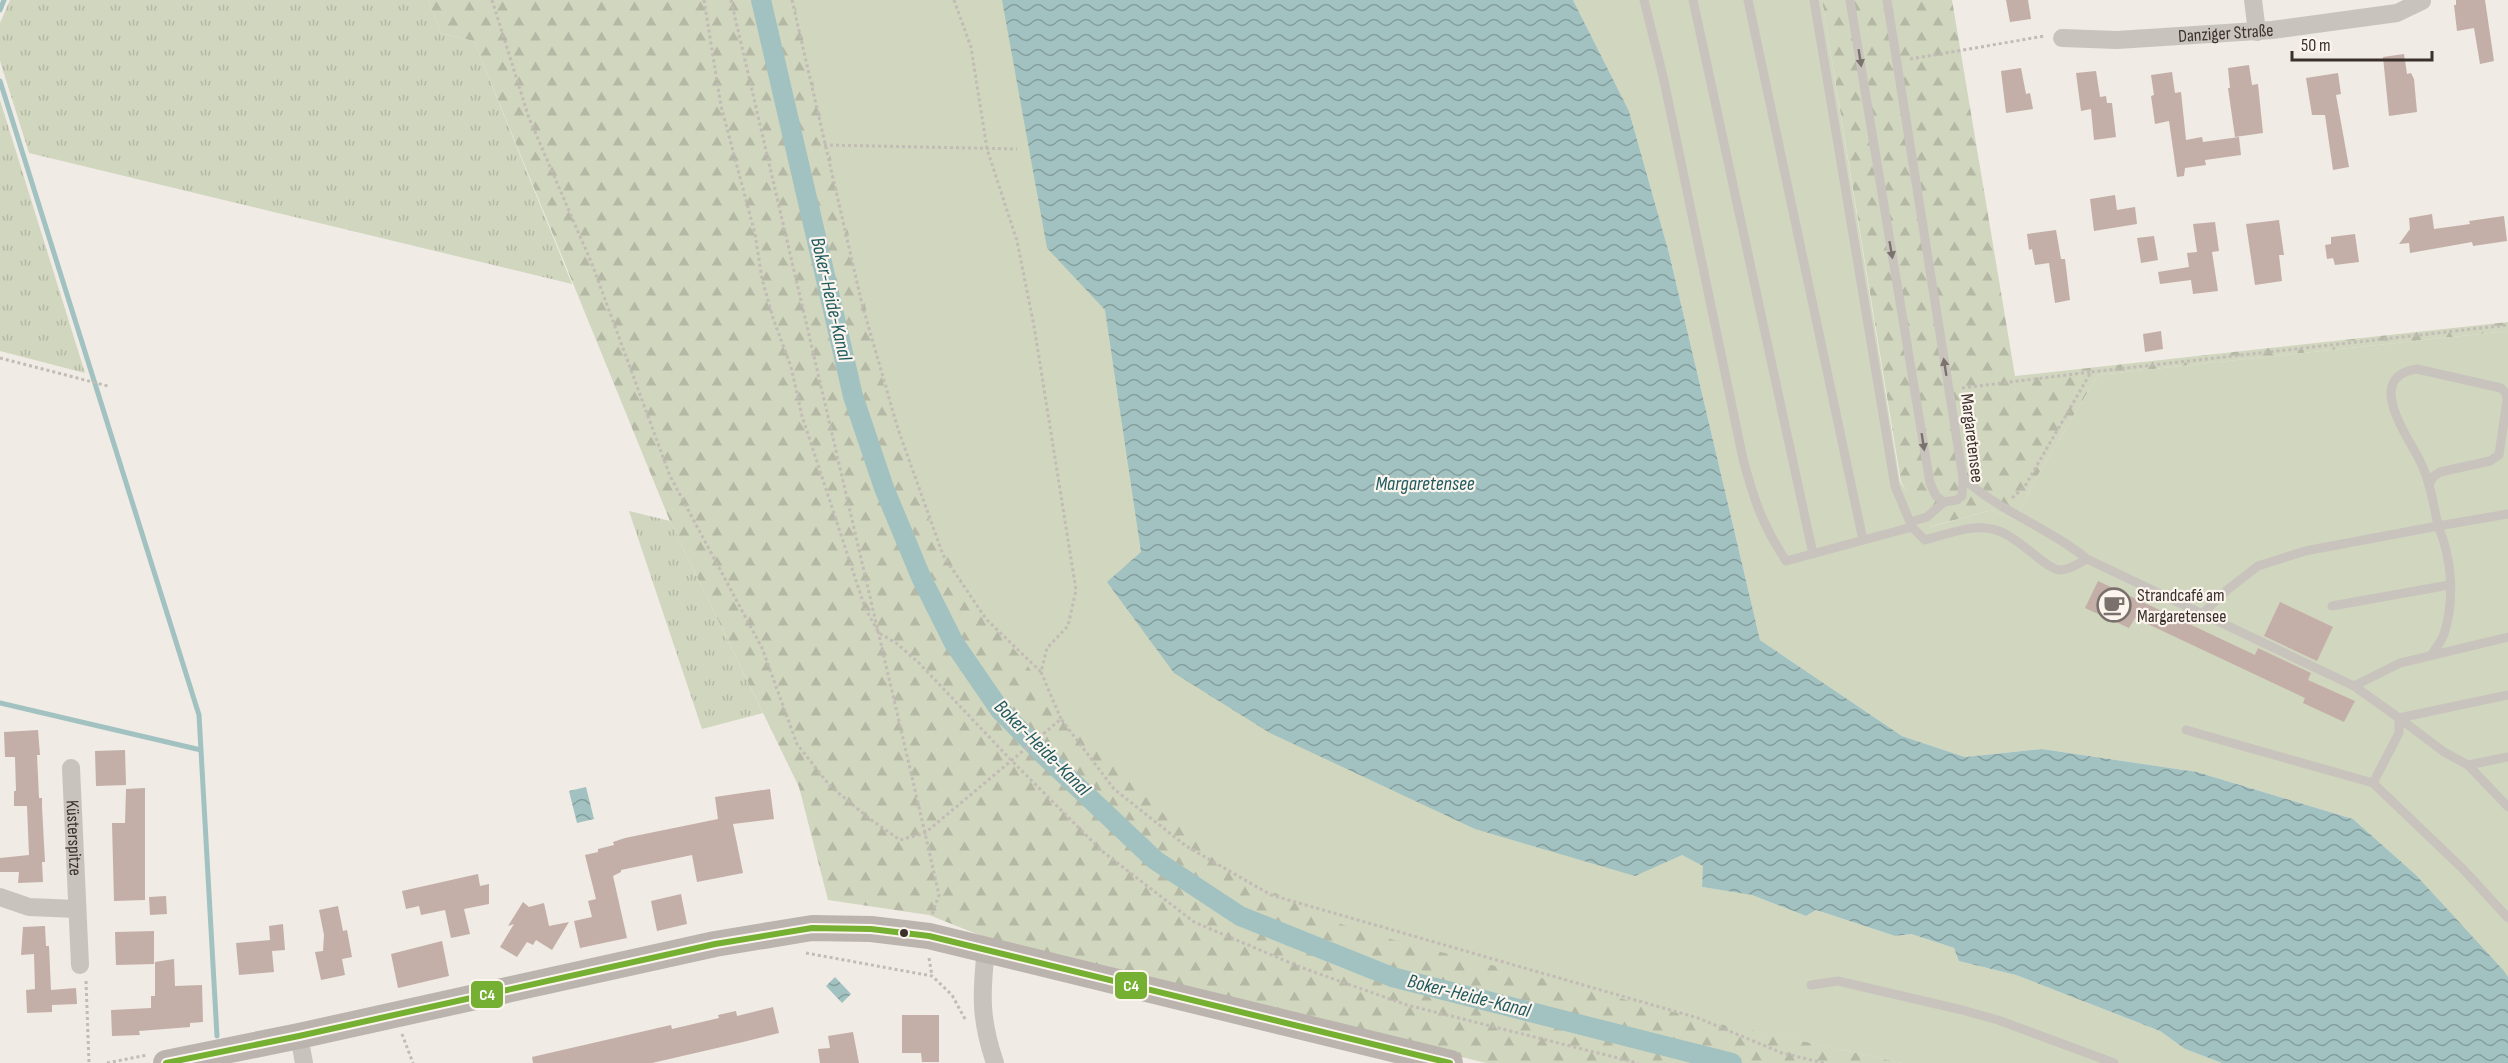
<svg xmlns="http://www.w3.org/2000/svg" width="2508" height="1063" viewBox="0 0 2508 1063" font-family="'Sofia Sans Condensed',sans-serif">
  <style>
    .grass { fill: url(#grass-tufts) }
    .forest { fill: url(#forest-firs) }
    .green { fill: #d1d6bf }
    .water { fill: url(#water-waves) }
    .lines { fill: none; stroke-linecap: round; stroke-linejoin: round }
    .stream { stroke: #a1c2c1; stroke-width: 5 }
    .canal { stroke: #a1c2c1; stroke-width: 20 }
    .building { fill: #c3afa7 }
    .path { stroke: #c2bbb6; stroke-width: 3; stroke-dasharray: 3 3; stroke-linecap: butt }
    .service { stroke: #c9c3be; stroke-width: 9 }
    .minor { stroke: #c9c3be; stroke-width: 18 }
    .secondary { stroke: #bab3ae; stroke-width: 26 }
    .bus-1-casing { stroke: #fbf5ee; stroke-width: 10 }
    .bus-1 { stroke: #76b032; stroke-width: 6 }
    .oneway { fill: #7b726d }
    .bus-dot { fill: #3b302b; stroke: #fbf5ee; stroke-width: 2 }
    .labels { text-anchor: middle; dominant-baseline: central; stroke-width: 4.5; stroke-linejoin: round; paint-order: stroke }
    .street-label { font-size: 18px; fill: #3b302b; stroke: #fbf5ee }
    .poi-label { font-size: 18px; fill: #3b302b; stroke: #fbf5ee; text-anchor: start }
    .water-label { font-size: 20px; font-style: italic; fill: #1f5a5e; stroke: #fbf5ee }
    .line-badge { stroke: #fbf5ee; stroke-width: 2 }
    .badge-label { font-size: 16px; text-anchor: middle; font-weight: bold; fill: #fff }
  </style>
  <defs>
    <pattern id="grass-tufts" width="24" height="20" patternUnits="userSpaceOnUse" patternTransform="scale(1.5)"><rect width="24" height="20" fill="#d1d6bf"/><path d="M3 7l-1-3M5 7V3M7 7l1-3M15 17l-1-3M17 17v-4M19 17l1-3" fill="none" stroke="#b4b8a4"/></pattern>
    <pattern id="forest-firs" width="22" height="20" patternUnits="userSpaceOnUse" patternTransform="scale(1.5)"><rect width="22" height="20" fill="#d1d6bf"/><path d="M5 1l3.5 6h-7zM16 11l3.5 6h-7z" fill="#b4b8a4"/></pattern>
    <pattern id="water-waves" width="16" height="10" patternUnits="userSpaceOnUse" patternTransform="scale(1.5)"><rect width="16" height="10" fill="#a1c2c1"/><path d="M0 5q4-4 8 0t8 0" fill="none" stroke="#849e9d"/></pattern>
  </defs>
  <rect width="100%" height="100%" fill="#f0ebe5"/>
  <path class="grass" d="M10 0H428L441 33 474 41 572 284 29 153 0 61V23Z
    M0 100 85 373 0 351Z
    M629 511 670 521 763 713 702 729Z"/>
  <path class="forest" d="M428 0H1002L1740 1027 1902 1063H1486L1002 944 929 915 828 900 799 787 670 521 474 41 441 33Z
    M1822 0H1952L2015 376 2508 322V331L2098 375 2035 480 2015 520 1992 510 1929 527 1901 482Z"/>
  <path class="green" d="M794 0H1104L1682 855 1704 866 1702 887 1752 895 1806 916 1816 910 1895 936 1911 934 1954 948 1960 961 2016 975 2160 1031 2185 1049 2222 1063H1902L1752 1030 1751 1032 1367 933C1225 887 1116 780 1026 664 1010 643 987 619 972 597 941 550 918 499 898 446Z
    M1573 0H1822L1900 482 1905 489 1921 494 1930 527 1992 510 2015 520 2035 480 2098 375 2508 331V977L2416 875 2353 819 2197 772 2042 749 1965 757 1902 736 1760 640 1669 253 1629 111Z"/>
  <path class="water" d="M1002 0H1573L1629 111 1669 253 1760 640 1902 736 1965 757 2042 749 2197 772 2353 819 2416 875 2504 971 2508 977V1063H2222L2185 1049 2160 1031 2016 975 1959 961 1954 948 1911 934 1895 936 1816 910 1806 916 1752 895 1702 887 1703 866 1682 855 1635 876 1475 829 1270 733 1174 673 1107 582 1141 552 1105 310 1047 248Z
    M586 787 594 819 577 823 569 791Z
    M835 977 851 994 842 1003 826 986Z"/>
  <g class="lines">
    <path class="stream" d="M0 10 4 0
      M0 81 199 715 217 1036
      M0 703 201 750"/>
    <path class="canal" d="M761 0 853 396 884 488 921 577 954 643 1000 710 1047 758 1155 860 1240 916 1392 977 1732 1063"/>
  </g>
  <path class="building" d="M2006 0H2028L2031 19 2010 22Z
    M2456 0H2485L2494 61 2480 64 2474 28 2457 31 2454 5H2456Z
    M2404 54 2407 74 2411 73 2414 79 2417 112 2389 116 2383 57Z
    M2249 65 2252 85 2258 84 2263 133 2235 137 2228 88H2230L2228 68Z
    M2021 68 2026 94 2030 93 2033 109 2006 113 2001 71Z
    M2096 71 2100 97 2106 96 2107 103H2112L2116 137 2094 140 2091 109 2081 111 2076 73Z
    M2172 72 2175 93 2181 92 2186 140 2202 137 2203 142 2239 137 2241 155 2205 160 2206 165 2185 168 2184 176 2177 177 2169 121 2155 124 2151 96 2154 95 2151 75Z
    M2338 73 2341 94 2336 95 2349 167 2333 170 2325 115H2312L2306 78Z
    M2115 195 2117 210 2135 207 2137 224 2094 231 2090 199Z
    M2432 214 2434 229 2470 224 2469 221 2504 216 2507 241 2473 246 2472 242 2410 253 2409 243 2399 244 2410 229 2409 218Z
    M2279 220 2284 255H2279L2282 281 2255 285 2246 224Z
    M2215 222 2219 251 2212 252 2218 291 2193 294 2191 280 2160 284 2158 272 2189 267 2187 253 2197 252 2193 224Z
    M2056 230 2061 259H2065L2070 300 2055 303 2049 263 2035 265 2032 249 2029 250 2027 234Z
    M2355 234 2359 262 2335 265 2333 258 2327 259 2325 245 2331 244V237Z
    M2154 236 2158 260 2141 263 2137 238Z
    M2161 331 2163 349 2145 352 2143 334Z
    M2098 581 2255 655 2258 648 2311 673 2308 680 2355 701 2344 722 2303 703 2305 698 2135 618 2129 628 2085 608Z
    M2280 602 2333 627 2317 661 2264 636Z
    M38 730 40 755H37L39 798H42V807L45 862H42L43 882 18 883 19 872H0V858L29 855 27 806H14V791H16L15 757H5L4 732Z
    M125 750 126 785 96 786 95 751Z
    M145 788V900L114 901 112 823H125L126 789Z
    M770 789 774 819 733 824 743 873 697 882 692 855 621 870V872L613 876 627 938 580 948 574 921 592 917 588 901 596 899 585 855 598 852V849L614 845 613 842 625 838 718 819 715 797Z
    M478 874 480 886 489 884V904L464 909 470 934 451 938 445 910 421 915 419 906 406 909 402 891Z
    M681 894 687 924 657 931 651 901Z
    M166 896 167 914 150 915 149 897Z
    M523 902 529 907 544 903 549 926 569 922 552 950 536 940 533 945 527 942 517 957 500 947 514 924 508 926Z
    M338 906 343 931 347 930 352 957 342 959 345 975 321 980 315 952 323 951 324 935 319 910Z
    M283 924 285 950 272 951 274 972 239 975 236 943 270 940 269 926Z
    M45 926 46 946H49L51 990 76 988 77 1004 52 1005V1012L27 1013 26 990 35 989 34 954 21 955 23 927Z
    M154 931V964L116 965 115 932Z
    M442 941 449 976 398 988 391 954Z
    M174 959 175 986 202 985 203 1022 190 1023V1027L139 1031 140 1035 112 1036 111 1010 151 1008V996H155V962Z
    M773 1007 779 1033 743 1042 652 1063H533L532 1057 671 1025 672 1029 719 1018 718 1015 736 1011 737 1016Z
    M902 1015H939V1062H922L921 1053H902Z
    M853 1032 859 1063H820L818 1049 830 1048 828 1036Z"/>
  <g class="lines">
    <path class="path" d="M492 0 529 118 592 264 670 476 762 648 797 744 830 786 870 819 900 840 925 833 1061 719 1114 789 1186 846 1271 895 1698 1018 1782 1053 1824 1063
      M704 0 721 106 755 234 762 279 773 318 791 367 802 416 865 608 879 633 896 643 919 663 1010 759 1102 851 1194 922 1300 967 1407 1005 1638 1063
      M731 0 925 833 939 895 932 915
      M792 0 862 304 898 429 943 555 986 619 1041 672
      M954 0 971 47 987 149 1017 241 1034 326 1076 590 1068 626 1047 648 1041 672 1061 719
      M1910 59 2045 36
      M824 145 1017 149
      M0 358 108 386
      M1962 388 2091 372
      M2012 498 2025 486 2091 372 2508 325
      M806 953 932 976 952 995 965 1019
      M929 958 932 976
      M86 981 89 1063
      M402 1034 413 1063
      M107 1063 147 1055"/>
    <path class="service" d="M1644 0 1663 76 1743 459C1754 500 1762 524 1786 561L1912 527 1925 540C1948 534 1975 522 1999 531 2020 538 2046 570 2061 570 2069 570 2080 563 2087 559 2048 527 2000 512 1963 478
      M1693 0 1813 554
      M1748 0 1863 540
      M1814 0 1895 486 1912 527
      M1850 0 1930 483 1936 496 1944 502 1957 500 1962 496 1963 478 1887 0
      M1910 522 1927 517 1944 502
      M2087 559 2354 686 2399 718V733L2373 783 2463 869 2508 918
      M2332 606 2449 585
      M2201 615 2227 590 2258 566 2305 551 2438 526C2434 505 2430 483 2421 463 2410 439 2362 377 2417 369L2501 388 2506 393 2507 400 2499 455 2490 461 2440 472 2433 477 2429 485
      M2432 654C2436 647 2442 641 2444 634 2455 600 2452 558 2438 526L2508 514
      M2354 686 2400 663 2508 637
      M2399 718 2444 752 2468 765 2508 807
      M2399 718 2508 695
      M2186 730 2373 783
      M2468 765 2508 757
      M1811 985 1838 981 1962 1010 1998 1020 2114 1063"/>
    <g class="minor">
      <path d="M2253 0 2257 32"/>
      <path id="s1" d="M2062 38 2117 40 2272 30 2397 13 2422 1"/>
      <path id="s2" d="M71 768 80 965"/>
      <path d="M0 897 29 907 77 909"/>
      <path d="M986 949C981 994 980 1019 995 1063"/>
      <path d="M299 1036 304 1063"/>
    </g>
    <path class="secondary" d="M166 1063 299 1036 715 944 812 928 871 929 929 936 1450 1063"/>
    <defs>
      <path id="bus-1" d="M166 1063 299 1036 715 944 812 928 871 929 929 936 1450 1063"/>
    </defs>
    <use href="#bus-1" class="bus-1-casing"/>
    <use href="#bus-1" class="bus-1"/>
  </g>
  <defs><path id="oneway-solid" d="M-6-.8H1V-3.2L6.5 0L1 3.2V.8H-6Z" transform="scale(1.5)"/></defs>
  <g class="oneway">
    <use href="#oneway-solid" transform="translate(1860 58) rotate(81)"/>
    <use href="#oneway-solid" transform="translate(1891 250) rotate(80)"/>
    <use href="#oneway-solid" transform="translate(1945 367) rotate(-99)"/>
    <use href="#oneway-solid" transform="translate(1923 442) rotate(81)"/>
  </g>
  <defs>
    <symbol id="cafe-ring" viewBox="-11 -11 22 22"><circle r="9.5" fill="#fbf5ee" stroke="#7a716c" stroke-width="1.5"/><path d="M-5.5-4.5H6V0H3Q3 3.5 0 3.5H-2.5Q-5.5 3.5-5.5 0ZM3-3.2v2h1.7v-2ZM-6 4.5H4V6H-6Z" fill="#7a716c"/></symbol>
  </defs>
  <g fill-rule="evenodd">
    <use href="#cafe-ring" x="2095" y="586" width="38" height="38"/>
  </g>
  <circle class="bus-dot" cx="904" cy="933" r="5"/>
  <g class="labels">
    <g class="street-label">
      <text stroke="none"><textPath href="#s1" startOffset="164">Danziger Straße</textPath></text>
      <text transform="translate(1972 438) rotate(83)">Margaretensee</text>
      <text stroke="none"><textPath href="#s2" startOffset="70">Küsterspitze</textPath></text>
    </g>
    <g class="poi-label">
      <text x="2137" y="595">Strandcafé am<tspan x="2137" dy="21">Margaretensee</tspan></text>
    </g>
    <g class="water-label">
      <text transform="translate(831 299) rotate(77)">Boker-Heide-Kanal</text>
      <text x="1425" y="484">Margaretensee</text>
      <text transform="translate(1042 748) rotate(45)">Boker-Heide-Kanal</text>
      <text transform="translate(1469 996) rotate(14)">Boker-Heide-Kanal</text>
    </g>
  </g>
  <g class="line-badge">
    <rect x="1114" y="971" width="34" height="29" rx="6" fill="#76b032"/>
    <rect x="470" y="980" width="34" height="29" rx="6" fill="#76b032"/>
  </g>
  <g class="badge-label">
    <text x="1131" y="991">C4</text>
    <text x="487" y="1000">C4</text>
  </g>
  <path d="M2292 51v9h140v-9" fill="none" stroke="#3b302b" stroke-width="3"/>
  <text x="2301" y="51" font-size="18" fill="#3b302b" stroke="#fbf5ee" stroke-width="4.5" paint-order="stroke">50 m</text>
</svg>
